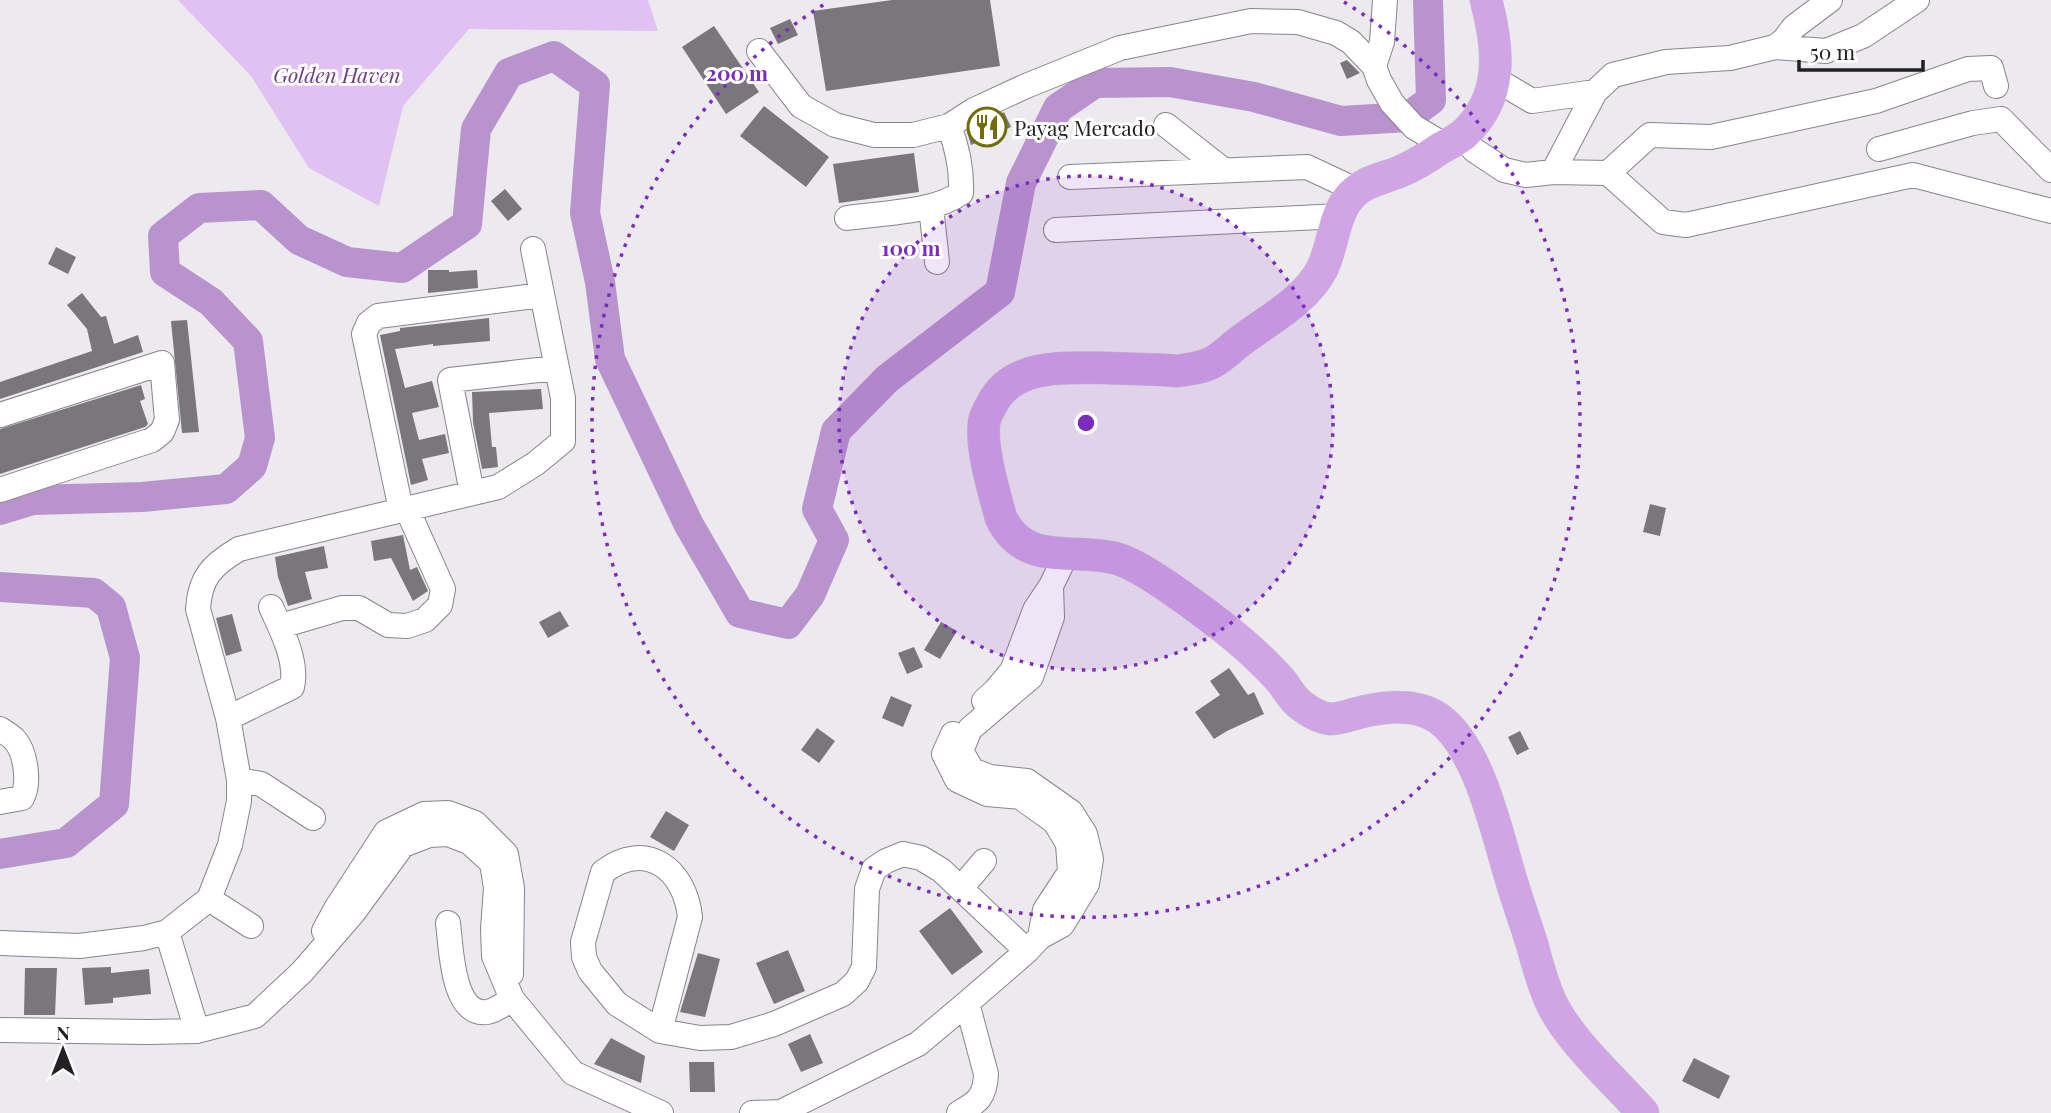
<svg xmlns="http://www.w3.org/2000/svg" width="2051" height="1113" viewBox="0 0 2051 1113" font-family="'Playfair Display',serif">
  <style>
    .green { fill: #e0c1f1 }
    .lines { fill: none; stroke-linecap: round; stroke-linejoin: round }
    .river { stroke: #b993cd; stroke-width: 30 }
    .building { fill: #7a777c }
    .minor-casing { stroke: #88858a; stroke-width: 26 }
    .major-casing { stroke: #cac9ca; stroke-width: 33 }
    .minor { stroke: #fff; stroke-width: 24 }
    .major { stroke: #d1a4e6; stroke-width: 32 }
    .ring { fill: none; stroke: #7b2cbf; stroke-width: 3.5; stroke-dasharray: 3.5 7 }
    .labels { text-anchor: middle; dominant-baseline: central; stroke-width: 6; stroke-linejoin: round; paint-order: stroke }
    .park-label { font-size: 21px; font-style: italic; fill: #6e3d85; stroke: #fff }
    .poi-label { font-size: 21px; fill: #212022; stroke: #fff; text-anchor: start }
    .centre { fill: #7b2cbf; stroke: #fff; stroke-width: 3.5 }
    .ring-label { font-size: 21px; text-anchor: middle; font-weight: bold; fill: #7b2cbf; stroke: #fff; stroke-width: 6; stroke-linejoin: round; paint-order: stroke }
  </style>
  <rect width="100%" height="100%" fill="#edeaef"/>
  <path class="green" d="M178 0H648L658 31 469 29 403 106 379 206 309 168 251 76Z"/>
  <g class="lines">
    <path class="river" d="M0 510 33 500 142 497 226 489 252 466 260 438 248 341 211 302 165 272 163 236 199 208 261 205 299 240 347 262 402 268 467 224 476 129 509 73 554 56 595 85 585 213 600 282 610 359 689 525 740 613 788 624 810 595 834 540 817 509 836 431 887 379 1000 292 1021 183 1058 108 1095 83 1170 82 1254 97 1341 121 1408 117 1431 100 1428 0
      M0 587 94 593 111 607 125 658 114 804 66 843 0 854"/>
  </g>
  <path class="building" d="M892 0H990L1000 66 826 91 813 11Z
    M790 19 798 35 778 44 770 28Z
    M714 26 759 92 726 114 682 47Z
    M1347 60 1360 73 1347 79 1340 63Z
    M764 106 829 157 806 187 740 136Z
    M1004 112 1011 127 971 145 967 132Z
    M914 153 919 192 839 203 833 164Z
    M505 189 522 209 508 221 491 201Z
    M56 247 76 257 68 274 48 264Z
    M428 270H449V272L477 270 478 288 428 293Z
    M82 293 101 317 106 316 114 344 138 335 143 352 0 399V382L92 351 87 329 67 305Z
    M489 318 490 341 433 346V344L395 349 405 388 432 381 439 407 412 413 419 440 445 434 449 453 422 459 428 480 411 485 380 335 400 331V328Z
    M187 320 199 432 182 433 171 321Z
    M141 385 145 399 140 401 148 424 145 427 0 474V429Z
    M541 389 543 409 489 413 492 447H496L498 467 482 469 473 422 472 392Z
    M1650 504 1666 508 1660 536 1643 532Z
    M403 535 410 570 417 567 428 591 413 601 391 558 374 561 371 541Z
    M324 546 328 568 305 572 312 599 288 606 278 577 275 557Z
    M560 611 569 626 548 638 539 622Z
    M232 614 242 651 226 656 216 618Z
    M941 622 957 631 940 659 924 650Z
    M914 647 923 667 907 674 898 653Z
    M1229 668 1248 695 1254 692 1264 714 1227 731 1214 739 1195 712 1220 695 1210 681Z
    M891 696 912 705 903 727 882 718Z
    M817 728 835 741 819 763 801 750Z
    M1520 731 1529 749 1517 755 1508 737Z
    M666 811 689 825 674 851 650 837Z
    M950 908 983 952 952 975 919 931Z
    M788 950 805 991 774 1004 756 963Z
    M698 953 720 959 705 1017 680 1012Z
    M111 967V973L149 969 151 994 113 998V1003L85 1005 82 968Z
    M25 968H57L55 1015H24Z
    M810 1034 823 1063 801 1072 788 1044Z
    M611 1038 645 1056 641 1083 594 1064Z
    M1694 1058 1730 1076 1719 1099 1682 1081Z
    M689 1062H714L715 1092H690Z"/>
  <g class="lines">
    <defs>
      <path id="minor" d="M1775 47 1784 40 1794 27 1830 0
        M759 51 801 106 835 125 874 135H913L949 126 974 110 1026 86 1120 48 1251 21 1298 22 1336 33 1351 42 1374 66 1379 80 1392 103 1414 127 1446 146
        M1374 66 1382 42 1385 0
        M1495 79 1532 101 1595 92
        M1166 125 1222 169
        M1462 135 1474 150 1504 170 1526 175 1553 172 1608 173 1663 222 1686 225 1913 175 2051 211
        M1879 149 1973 123 2001 119 2051 170
        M1553 172 1595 92 1613 75 1666 62 1730 58 1775 47 1826 51 1863 36 1917 0
        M1608 173 1650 135 1711 137 1876 101 1968 69 1991 68 1996 86
        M1070 177 1307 167 1356 190
        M931 207 937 262
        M847 218C881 213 933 213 961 193 962 169 958 149 949 126
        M1056 230 1339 216
        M0 415 162 363 167 420 162 432 152 440 0 490
        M472 493 450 380 556 368
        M401 510 364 334 369 323 378 316 542 295
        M281 626 342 608H359L388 625 407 626 425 620 440 605 443 589 407 509
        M984 701 995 691 1012 671 1035 610 1051 586 1066 555
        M228 718 292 687C298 662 282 631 271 607
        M0 729C4 732 10 735 14 739 26 752 30 783 22 798L0 802
        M953 734 944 754 957 780 987 794 1020 797 1055 822 1068 844 1070 872 1045 910 1040 937
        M239 780 261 784 313 818
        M961 888 984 861
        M209 899 251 926
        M448 923C451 946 452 1017 487 1012 495 1011 504 1004 512 999
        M324 931 337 907 386 832 424 814 448 813 475 823 506 854 512 888 511 974
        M167 932 197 1031
        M0 943 79 946 144 938 167 932 209 899 230 845 239 801V780L228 718 198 609C200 577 212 565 239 549L498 487 535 464 563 441V398L533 249
        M0 1030 149 1032 197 1031 255 1016 302 972 353 913 403 845 429 835 448 834 469 842 492 863 496 888 493 929 494 956 512 999 573 1073 661 1113
        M660 1031 690 917C685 869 646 839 603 872L583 942 584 957 590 971 617 1004 660 1031 700 1038 731 1037 774 1024 843 994 857 981 864 967 867 889 874 869 886 861 903 854 921 858 941 870 1027 951
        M752 1113 781 1112 918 1044 967 1003 1027 951 1040 937 1062 925 1087 884 1091 859 1085 834 1071 812 1027 781 990 777 972 770 961 751 970 729 1031 677 1052 617 1051 586
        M959 1113C978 1102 985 1097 986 1074L967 1003"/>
      <path id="major" d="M1486 0C1499 49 1504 97 1464 134 1457 140 1448 144 1441 148 1428 157 1414 166 1399 172 1381 179 1361 182 1348 199 1333 219 1333 247 1322 269 1306 300 1270 319 1243 339 1233 346 1224 356 1213 362 1203 368 1189 369 1177 371 1154 369 1131 369 1108 368 1068 368 1013 362 992 404 989 409 985 417 984 423 981 450 994 492 1001 518 1026 569 1075 546 1118 559 1134 564 1150 575 1164 584 1196 606 1237 636 1264 663 1270 669 1276 675 1282 682 1288 690 1293 700 1302 706 1310 712 1320 718 1330 719 1342 719 1355 713 1366 711 1389 706 1418 704 1438 718 1477 745 1495 825 1508 869 1515 894 1524 919 1532 944 1537 963 1542 982 1550 1000 1567 1039 1614 1080 1643 1113"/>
    </defs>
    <use href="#minor" class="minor-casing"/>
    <use href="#major" class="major-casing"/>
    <use href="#minor" class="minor"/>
    <use href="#major" class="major"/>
  </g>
  <circle cx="1086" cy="423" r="247" fill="#7b2cbf" fill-opacity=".12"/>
  <g class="ring">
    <circle cx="1086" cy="423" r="247"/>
    <path d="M1344 2A494 494 0 1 1 828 2"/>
  </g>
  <defs>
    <symbol id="restaurant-ring" viewBox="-11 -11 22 22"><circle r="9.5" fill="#fff" stroke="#746c07" stroke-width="1.5"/><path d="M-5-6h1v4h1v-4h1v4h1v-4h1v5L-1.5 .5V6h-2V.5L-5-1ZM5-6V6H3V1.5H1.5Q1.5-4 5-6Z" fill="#746c07"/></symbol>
  </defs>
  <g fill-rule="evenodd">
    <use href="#restaurant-ring" x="965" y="105" width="44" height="44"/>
  </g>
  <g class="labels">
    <g class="park-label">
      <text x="337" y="74">Golden Haven</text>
    </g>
    <g class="poi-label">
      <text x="1014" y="127">Payag Mercado</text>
    </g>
  </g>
  <circle cx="1086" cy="423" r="10" class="centre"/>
  <g class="ring-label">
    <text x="737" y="81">200 m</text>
    <text x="911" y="256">100 m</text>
  </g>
  <g transform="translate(63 1050)" stroke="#ffffff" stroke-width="5" paint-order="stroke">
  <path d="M0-5L12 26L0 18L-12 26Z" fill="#212022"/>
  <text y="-10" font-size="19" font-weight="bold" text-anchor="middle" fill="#212022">N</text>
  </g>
  <path d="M1799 60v10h124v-10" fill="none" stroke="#212022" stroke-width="3.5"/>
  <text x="1810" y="60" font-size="21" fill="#212022" stroke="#ffffff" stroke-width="5" paint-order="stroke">50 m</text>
</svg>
